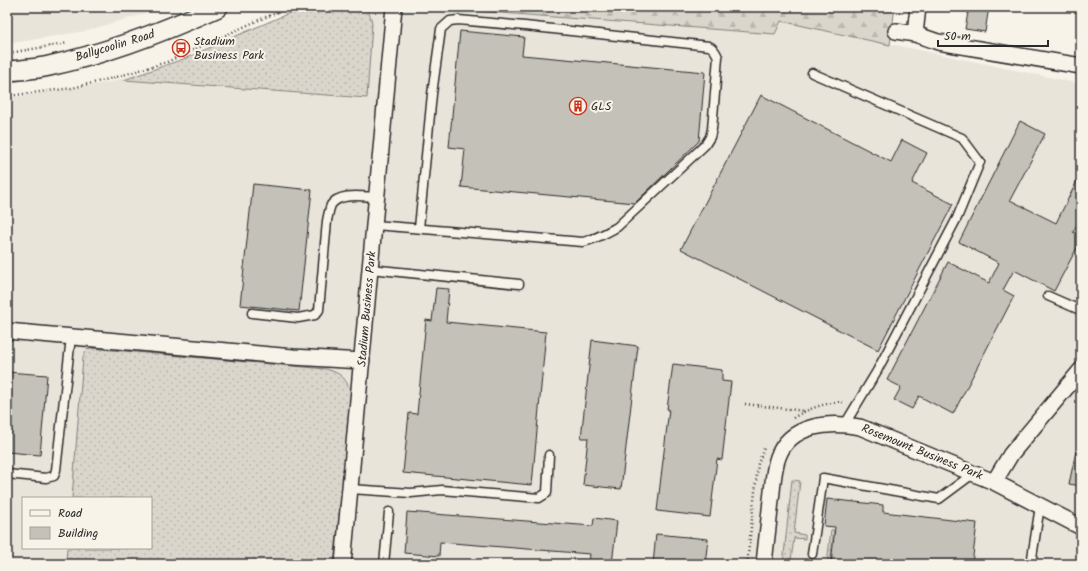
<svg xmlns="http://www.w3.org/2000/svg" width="1088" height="571" viewBox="0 0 1088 571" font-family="Kalam,sans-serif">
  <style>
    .built { fill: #e8e4da; fill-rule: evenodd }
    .grass { fill: url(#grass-dots); stroke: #82807c }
    .forest { fill: url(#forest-firs); stroke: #82807c }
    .building { fill: #c4c1b9; stroke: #2b2b2b }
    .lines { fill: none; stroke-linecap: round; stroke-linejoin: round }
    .service-casing { stroke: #2b2b2b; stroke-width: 11 }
    .minor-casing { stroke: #2b2b2b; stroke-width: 18 }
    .tertiary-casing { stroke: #2b2b2b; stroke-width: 22 }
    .path { stroke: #2b2b2b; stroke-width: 2.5; stroke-dasharray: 1 3; stroke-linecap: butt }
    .service { stroke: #f7f3e8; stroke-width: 8 }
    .minor { stroke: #f7f3e8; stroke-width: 15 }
    .tertiary { stroke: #f7f3e8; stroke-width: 19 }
    .labels { text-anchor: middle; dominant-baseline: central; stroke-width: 4; stroke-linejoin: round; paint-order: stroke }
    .poi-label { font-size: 12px; fill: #2b2b2b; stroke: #f7f3e8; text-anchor: start }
    .street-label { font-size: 12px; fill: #2b2b2b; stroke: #f7f3e8 }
  </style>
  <defs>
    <pattern id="grass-dots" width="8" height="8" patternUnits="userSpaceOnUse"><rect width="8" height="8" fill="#dad6cc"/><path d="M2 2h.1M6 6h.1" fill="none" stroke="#bbb8af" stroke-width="1.8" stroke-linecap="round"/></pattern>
    <pattern id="forest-firs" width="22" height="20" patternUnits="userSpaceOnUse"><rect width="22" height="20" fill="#dad6cc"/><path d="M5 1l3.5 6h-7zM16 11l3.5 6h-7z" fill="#bbb8af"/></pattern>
  </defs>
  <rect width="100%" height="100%" fill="#f7f3e8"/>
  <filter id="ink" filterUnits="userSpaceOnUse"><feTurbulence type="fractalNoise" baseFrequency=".025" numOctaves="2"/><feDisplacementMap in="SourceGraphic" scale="8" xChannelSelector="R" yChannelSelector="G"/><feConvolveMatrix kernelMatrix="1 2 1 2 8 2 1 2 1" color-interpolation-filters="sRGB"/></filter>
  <g filter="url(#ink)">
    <path class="built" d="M7 7H167L85 31 7 44Z
      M326 7H423L775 34 781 21 1081 84V564H7V98L111 82 186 58 252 27ZM23 498H151V548H23Z"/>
    <path class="grass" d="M303 7H366L371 18 372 24 367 98 124 80 186 58Z
      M89 348 326 369C343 374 345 378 352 394L334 564H66L67 548H151V498H72L83 357 85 352Z
      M792 480 800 481 794 533 805 535V539L794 538 791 560 827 564 831 530H834L830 564H783Z"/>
    <path class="forest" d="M423 7H895L890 45 781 21 775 34Z"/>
    <path class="building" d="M969 7H989L985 32 965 29Z
      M460 31 524 37 522 55 705 72 699 141 635 203 461 187 465 149 449 147Z
      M761 95 891 162 902 140 927 153 912 183 953 204 878 350 681 249Z
      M1020 121 1045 134 1010 200 1056 223 1081 173V210L1077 217 1080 219 1073 232 1081 236V240L1054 291 1014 270 1003 290 1014 296 953 414 919 396 912 409 894 400 901 387 887 380 948 262 989 283 999 263 959 242Z
      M253 184 312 190 299 311 240 305Z
      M436 288 449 289 446 322 546 332 532 485 403 473 409 413 417 414 426 320 432 321Z
      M592 340 638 346 621 489 583 485 588 438H581Z
      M673 364 722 370V381L731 382 722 460 717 459 710 517 657 511 669 409H667Z
      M7 372 47 375 40 455 7 452Z
      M1076 451 1081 452V486L1069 484Z
      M827 499 883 505V512L977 523 972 564H831L835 527 824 526Z
      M407 512 593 526 594 518 617 521 612 564H589L590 554 440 542 439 556 404 553Z
      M656 534 708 539 705 564H653Z"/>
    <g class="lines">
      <defs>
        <path id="service" d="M812 73 962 138 980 162 957 218 877 371 845 424
          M375 225 583 242C596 239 606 233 617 227L705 145 710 137 712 129 718 57C716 52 714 48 709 46L525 26 458 20 450 21 441 29 432 94 419 228
          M370 269 519 284
          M1048 296 1080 310 1081 309
          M252 313 298 318 315 315 319 310 327 221C328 216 329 210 331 205 340 192 364 197 377 197
          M7 474 46 478 54 476 56 470 71 337
          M350 489 411 493 442 490 539 498 547 493 549 455
          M812 554 823 478 939 499 974 473
          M384 564 389 512
          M1031 564 1040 506"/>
        <path id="minor" d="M896 31 915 34 938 42 1081 66
          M915 34 918 7
          M7 331 293 357 362 361
          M994 482 1011 454 1081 370
          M343 564 394 7
          M764 564C766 543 769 521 771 500 773 486 773 470 778 457 790 424 830 421 860 427L994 482 1081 527"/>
        <path id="tertiary" d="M7 71C21 70 36 69 49 66 109 53 163 32 218 7"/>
      </defs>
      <use href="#service" class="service-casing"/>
      <use href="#minor" class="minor-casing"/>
      <use href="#tertiary" class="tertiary-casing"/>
      <path class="path" d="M9 53 68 43
        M7 96 72 88 113 78 167 62 261 19 291 7
        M745 404 805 411
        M793 418C809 408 827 402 845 402
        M747 564 758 464 764 448"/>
      <use href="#service" class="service"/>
      <use href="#minor" class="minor"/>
      <use href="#tertiary" class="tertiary"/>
    </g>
  </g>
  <defs>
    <symbol id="bus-ring" viewBox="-11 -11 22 22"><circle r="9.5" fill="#f7f3e8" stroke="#c8321e" stroke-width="1.5"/><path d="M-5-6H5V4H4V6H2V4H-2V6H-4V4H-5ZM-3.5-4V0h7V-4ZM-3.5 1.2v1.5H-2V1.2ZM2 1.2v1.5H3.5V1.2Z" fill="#c8321e"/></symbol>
    <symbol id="building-ring" viewBox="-11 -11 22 22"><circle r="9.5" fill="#f7f3e8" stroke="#c8321e" stroke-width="1.5"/><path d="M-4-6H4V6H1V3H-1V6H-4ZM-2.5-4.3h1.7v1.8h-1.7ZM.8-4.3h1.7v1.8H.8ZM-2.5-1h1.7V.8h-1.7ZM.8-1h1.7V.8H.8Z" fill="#c8321e"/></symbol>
  </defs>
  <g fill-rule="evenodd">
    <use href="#bus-ring" x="171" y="38" width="20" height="20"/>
    <use href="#building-ring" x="568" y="96" width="20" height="20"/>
  </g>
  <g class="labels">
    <g class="poi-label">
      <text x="194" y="41">Stadium<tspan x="194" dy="14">Business Park</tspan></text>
      <text x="591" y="106">GLS</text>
    </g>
    <g class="street-label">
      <text transform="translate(115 46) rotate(-17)">Ballycoolin Road</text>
      <text transform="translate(367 309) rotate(-85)">Stadium Business Park</text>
      <text transform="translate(922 452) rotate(22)">Rosemount Business Park</text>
    </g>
  </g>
  <rect width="1088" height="571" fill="none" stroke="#f7f3e8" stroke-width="24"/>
  <rect x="12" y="12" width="1064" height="547" fill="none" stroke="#2b2b2b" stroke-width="1.5" filter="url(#ink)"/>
  <rect x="22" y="497" width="130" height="52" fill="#f7f3e8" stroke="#a5a39c"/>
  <rect x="30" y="510" width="20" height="6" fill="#f7f3e8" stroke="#a5a39c"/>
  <text x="58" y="517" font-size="12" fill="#2b2b2b">Road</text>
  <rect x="30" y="527" width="20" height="12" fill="#c4c1b9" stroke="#a5a39c"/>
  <text x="58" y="537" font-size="12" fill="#2b2b2b">Building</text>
  <path d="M938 40v6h110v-6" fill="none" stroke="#2b2b2b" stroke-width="2"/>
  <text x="944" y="40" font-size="12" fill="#2b2b2b" stroke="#f7f3e8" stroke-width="3" paint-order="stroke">50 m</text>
</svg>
